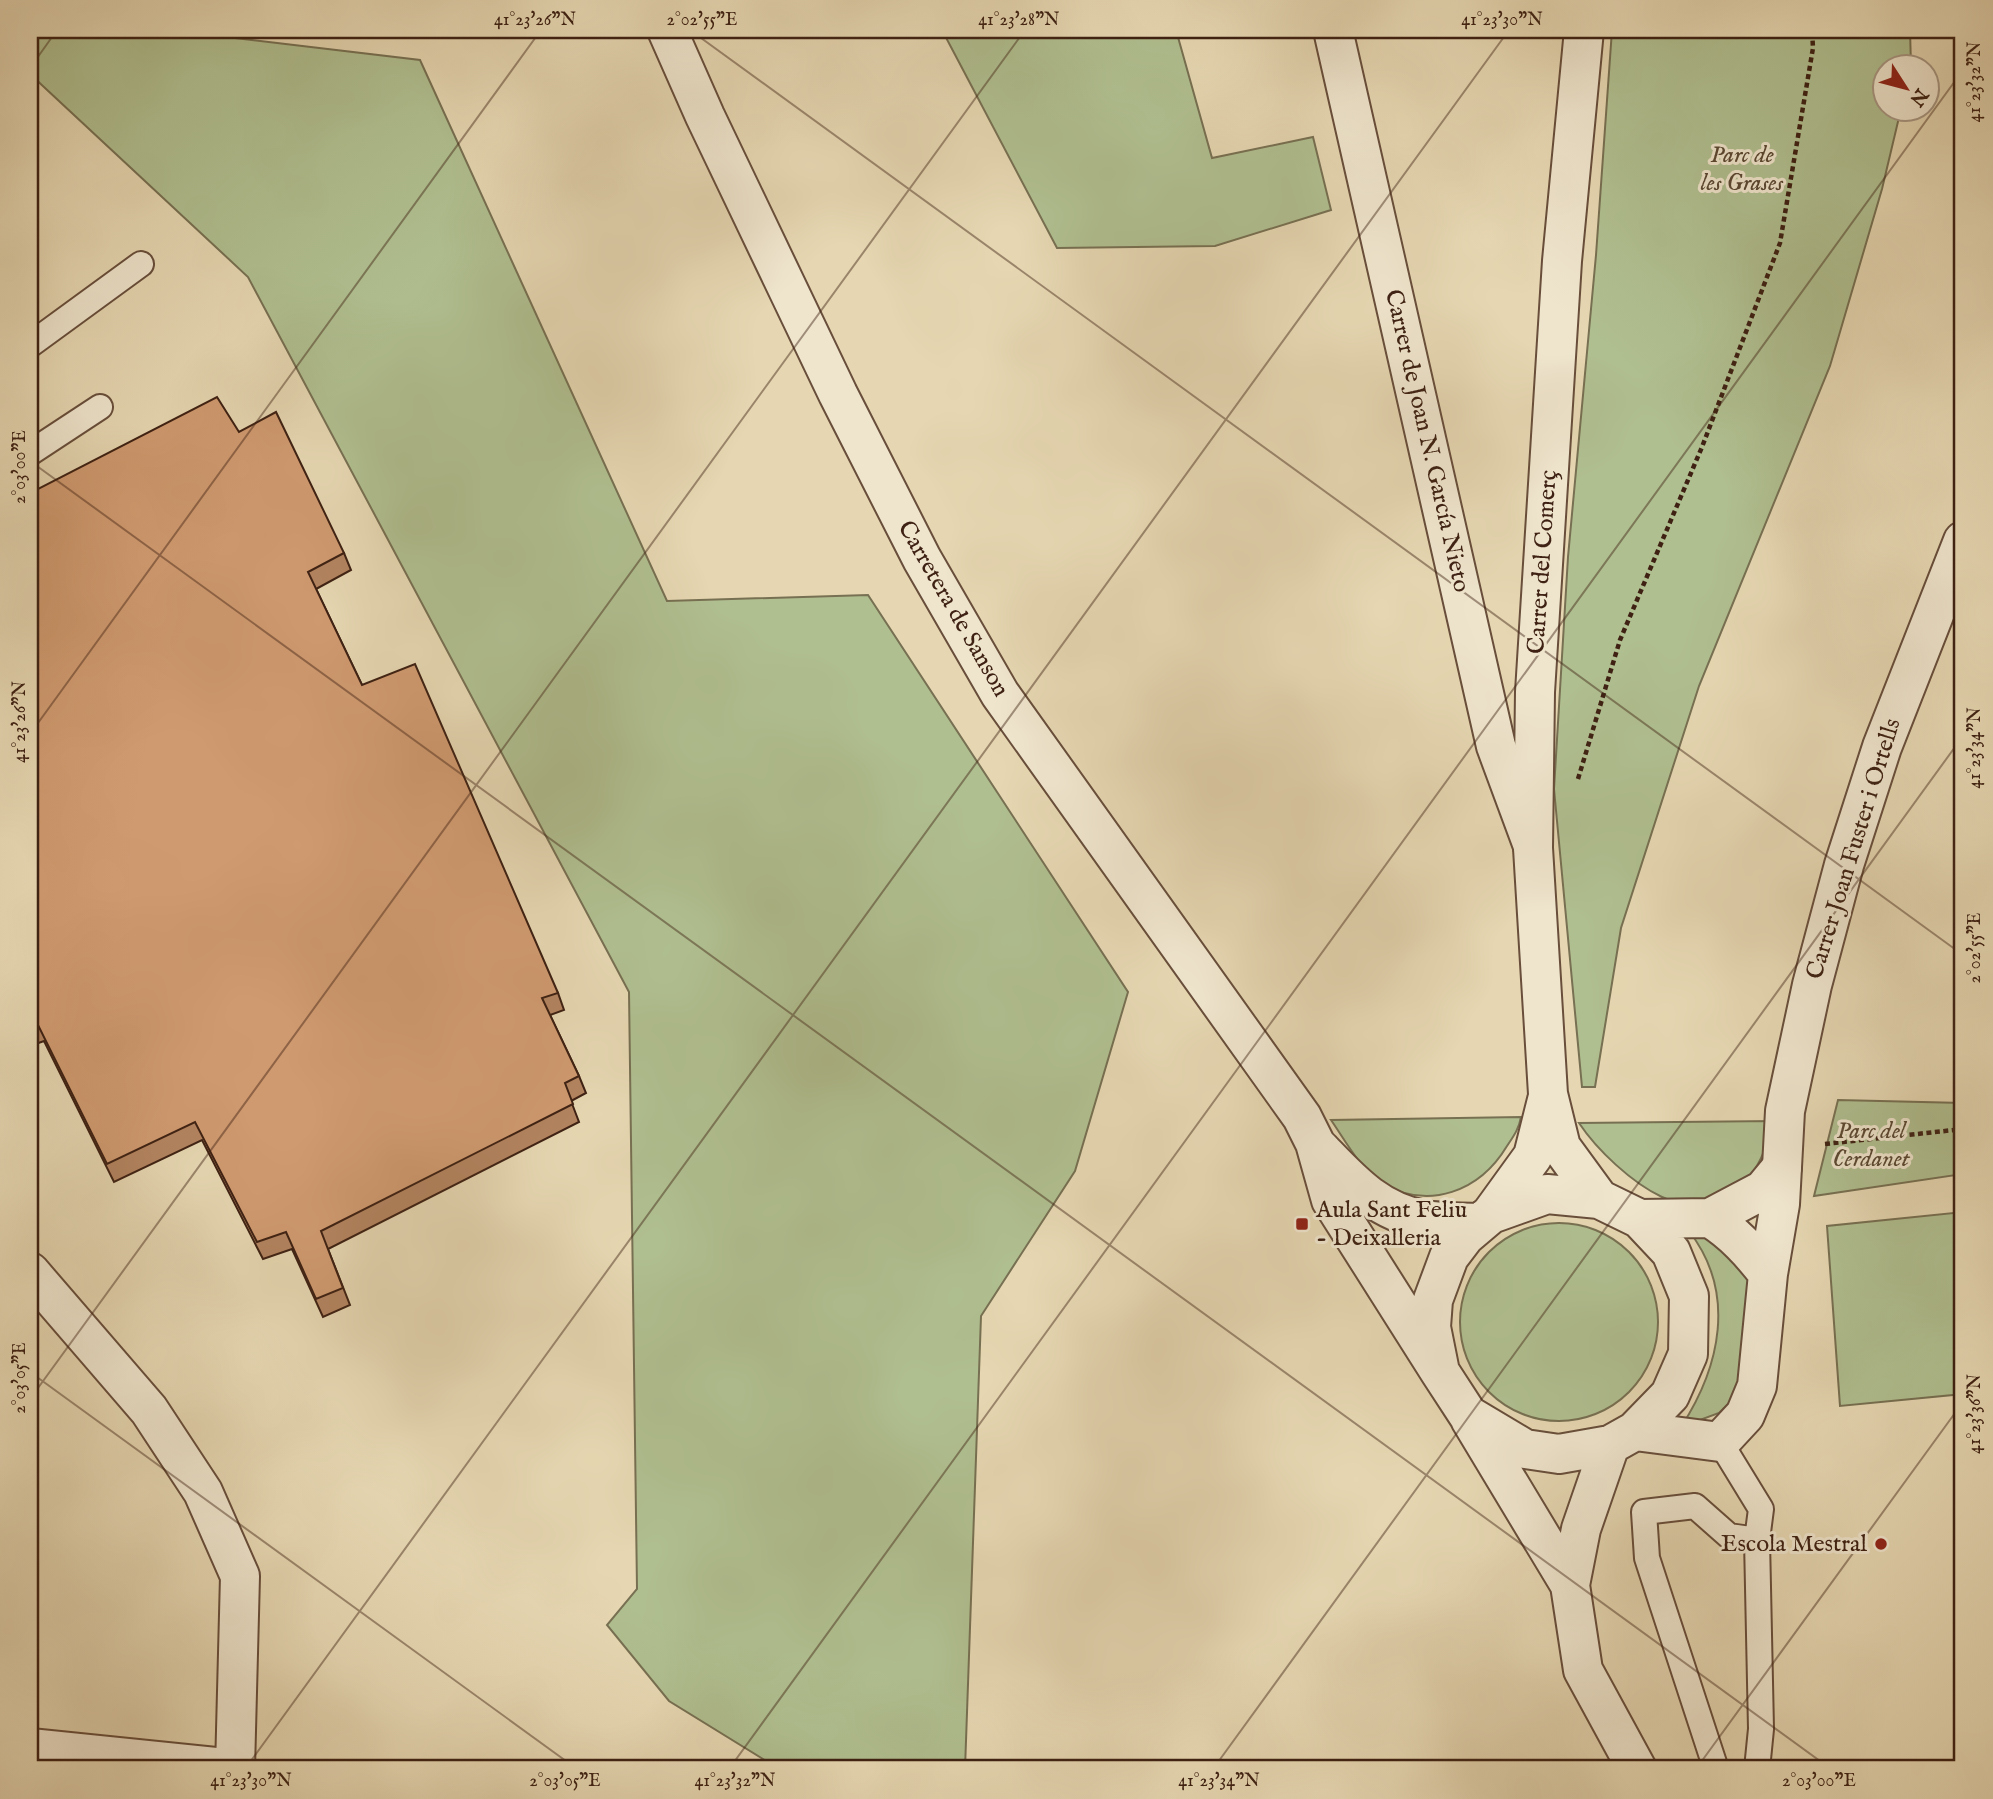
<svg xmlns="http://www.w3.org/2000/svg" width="1993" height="1799" viewBox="0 0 1993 1799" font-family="'IM FELL English',serif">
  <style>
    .green { fill: #b0bf90; stroke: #777052; stroke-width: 2 }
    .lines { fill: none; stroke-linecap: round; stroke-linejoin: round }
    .service-casing { stroke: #684e3b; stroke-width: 28 }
    .minor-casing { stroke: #684e3b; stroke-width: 42 }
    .tertiary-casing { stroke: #684e3b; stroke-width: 42 }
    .path { stroke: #3e2113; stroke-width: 4.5; stroke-dasharray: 5 3.5; stroke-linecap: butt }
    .service { stroke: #efe5cd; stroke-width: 24 }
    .minor { stroke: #efe5cd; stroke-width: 38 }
    .tertiary { stroke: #efe5cd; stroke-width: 38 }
    .wall { fill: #b38460; stroke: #3e2113; stroke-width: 2 }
    .building { fill: #d09a70; stroke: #3e2113; stroke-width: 2 }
    .ticks { fill: none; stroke: #3e2113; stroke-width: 2; stroke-opacity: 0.45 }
    .poi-dot { fill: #8f2418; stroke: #efe5cd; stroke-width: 2.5 }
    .labels { text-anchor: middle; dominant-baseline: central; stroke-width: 6; stroke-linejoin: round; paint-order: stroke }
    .park-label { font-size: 24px; font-style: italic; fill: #5a4832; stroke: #efe5cd }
    .street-label { font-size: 24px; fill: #3e2113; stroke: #efe5cd }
    .poi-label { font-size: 24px; fill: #3e2113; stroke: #efe5cd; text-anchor: start }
    .neatline { fill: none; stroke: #3e2113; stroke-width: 2.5 }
    .ticks-label { font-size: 18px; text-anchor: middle; fill: #3e2113 }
  </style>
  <rect width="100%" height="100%" fill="#e6d7b2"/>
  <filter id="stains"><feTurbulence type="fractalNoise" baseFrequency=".00286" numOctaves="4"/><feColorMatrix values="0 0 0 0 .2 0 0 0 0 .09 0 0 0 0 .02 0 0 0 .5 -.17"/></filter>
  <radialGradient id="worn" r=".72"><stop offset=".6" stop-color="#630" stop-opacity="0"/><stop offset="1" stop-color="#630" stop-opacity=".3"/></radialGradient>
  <path class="green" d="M30 30H167L420 60 667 601 868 595 1128 992 1075 1171 981 1316 965 1769H771V1764L669 1701 607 1625 637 1589 629 992 248 277 30 74Z
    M942 30H1176L1212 158 1313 137 1331 210 1215 246 1057 248Z
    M1612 30H1910L1911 66H1884V108L1901 109 1882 189 1830 366 1699 686 1621 928 1595 1087H1582L1554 789 1568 557 1596 255Z
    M1838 1100 1963 1103V1174L1814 1196Z
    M1521 1117C1519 1129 1513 1137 1507 1146 1480 1191 1429 1211 1382 1183 1360 1169 1345 1140 1331 1120Z
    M1774 1121C1767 1143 1761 1168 1743 1183 1725 1199 1685 1208 1662 1197 1632 1183 1597 1150 1579 1123Z
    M1963 1212V1394L1840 1406 1827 1226Z
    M1460 1322a99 99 0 1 1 198 0a99 99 0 1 1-198 0Z
    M1689 1231 1709 1234 1733 1251 1751 1285 1747 1368 1732 1400 1719 1413 1681 1427C1720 1367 1737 1293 1689 1231Z"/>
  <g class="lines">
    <defs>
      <path id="service" d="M30 345 141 264
        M30 453 100 407
        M1720 1442 1761 1509 1757 1540 1761 1729 1757 1769
        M1716 1769 1647 1558 1644 1512 1695 1506 1729 1536 1757 1540"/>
      <path id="minor" d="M1333 30 1496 746 1533 846
        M1782 1167 1785 1111 1812 985 1844 865 1882 747 1963 541
        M30 1272 149 1410 203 1492 240 1576 235 1769 30 1748"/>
      <path id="tertiary" d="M667 30 705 116 838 394 922 559 1000 694 1302 1117 1315 1143 1331 1200 1440 1372 1468 1415 1525 1449 1559 1454 1610 1445 1635 1431 1670 1395 1688 1354 1689 1296 1671 1252 1640 1219 1599 1199 1547 1194 1491 1214 1465 1236 1449 1257 1433 1300 1431 1327 1440 1372
        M1584 30 1562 261 1535 692 1533 848 1548 1094 1561 1147 1599 1199
        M1318 1147C1350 1180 1376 1211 1424 1220 1442 1223 1461 1222 1479 1223
        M1491 1214 1533 1156 1547 1100
        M1710 1218C1734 1233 1751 1252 1768 1274
        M1640 1219 1710 1218 1763 1190 1782 1167
        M1470 1419 1570 1585
        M1635 1431 1720 1442 1745 1415 1757 1386 1768 1274 1780 1204 1782 1167
        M1610 1445 1581 1529 1570 1585 1583 1670 1637 1769"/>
    </defs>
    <use href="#service" class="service-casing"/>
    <use href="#minor" class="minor-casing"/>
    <use href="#tertiary" class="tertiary-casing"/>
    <path class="path" d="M1578 779 1620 640 1702 447 1780 243 1813 48 1812 30
      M1825 1144 1963 1129"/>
    <use href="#service" class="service"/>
    <use href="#minor" class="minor"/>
    <use href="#tertiary" class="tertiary"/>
  </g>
  <path class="wall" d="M239 432 344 553 351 570 316 589 362 685 558 993 564 1010 550 1015 579 1076 586 1093 571 1101 579 1122 328 1249 350 1305 323 1317 292 1249 263 1259 202 1140 114 1182 44 1041 30 1046V493Z"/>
  <path class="building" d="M217 397 239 432 276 412 344 553 308 572 362 685 415 664 558 993 542 998 579 1076 565 1083 573 1104 321 1231 343 1288 316 1299 286 1232 257 1242 195 1122 107 1164 37 1023 30 1026V493Z"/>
  <path class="ticks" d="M690 30 1963 955M1944 30 1963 44M30 68 57 30M30 461 1831 1769M30 734 541 30M30 1372 577 1769M30 1399 1025 30M245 1769 1509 30M729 1769 1963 70M1213 1769 1963 736M1696 1769 1963 1402"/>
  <g class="poi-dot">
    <rect x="1295" y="1217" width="14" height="14" rx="3.5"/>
    <circle cx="1881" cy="1544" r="7"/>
  </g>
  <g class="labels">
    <g class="park-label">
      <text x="1742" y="155">Parc de<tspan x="1742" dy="28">les Grases</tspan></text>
      <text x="1871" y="1131">Parc del<tspan x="1871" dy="28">Cerdanet</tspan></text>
    </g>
    <g class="street-label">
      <text transform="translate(1427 441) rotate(77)">Carrer de Joan N. García Nieto</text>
      <text transform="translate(1543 562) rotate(-86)">Carrer del Comerç</text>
      <text transform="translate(953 609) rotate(60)">Carretera de Sanson</text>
      <text transform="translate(1854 849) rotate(-73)">Carrer Joan Fuster i Ortells</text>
    </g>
    <g class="poi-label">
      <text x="1316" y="1210">Aula Sant Feliu<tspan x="1316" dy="28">- Deixalleria</tspan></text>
      <text x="1867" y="1544" text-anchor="end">Escola Mestral</text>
    </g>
  </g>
  <rect width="1993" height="1799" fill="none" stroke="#e6d7b2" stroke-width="77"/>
  <g transform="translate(1906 88) rotate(126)"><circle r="33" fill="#efe5cd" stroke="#a89783" stroke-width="2"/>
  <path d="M0-5L12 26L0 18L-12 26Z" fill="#8f2418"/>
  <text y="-10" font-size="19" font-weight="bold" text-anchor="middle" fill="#3e2113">N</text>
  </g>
  <rect x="38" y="38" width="1916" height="1722" class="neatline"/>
  <g class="ticks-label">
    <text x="535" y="25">41°23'26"N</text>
    <text x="702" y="25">2°02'55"E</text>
    <text x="1019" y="25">41°23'28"N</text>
    <text x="1502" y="25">41°23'30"N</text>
    <text transform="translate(1974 82) rotate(-90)" y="6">41°23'32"N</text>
    <text transform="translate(19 467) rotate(-90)" y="6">2°03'00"E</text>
    <text transform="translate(19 722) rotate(-90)" y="6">41°23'26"N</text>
    <text transform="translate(1974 748) rotate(-90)" y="6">41°23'34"N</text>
    <text transform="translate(1974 948) rotate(-90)" y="6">2°02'55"E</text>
    <text transform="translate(19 1378) rotate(-90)" y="6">2°03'05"E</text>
    <text transform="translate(1974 1414) rotate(-90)" y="6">41°23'36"N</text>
    <text x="251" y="1786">41°23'30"N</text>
    <text x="565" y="1786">2°03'05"E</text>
    <text x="735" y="1786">41°23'32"N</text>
    <text x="1219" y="1786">41°23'34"N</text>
    <text x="1819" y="1786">2°03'00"E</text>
  </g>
  <rect width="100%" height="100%" filter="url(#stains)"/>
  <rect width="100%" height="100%" fill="url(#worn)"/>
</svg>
